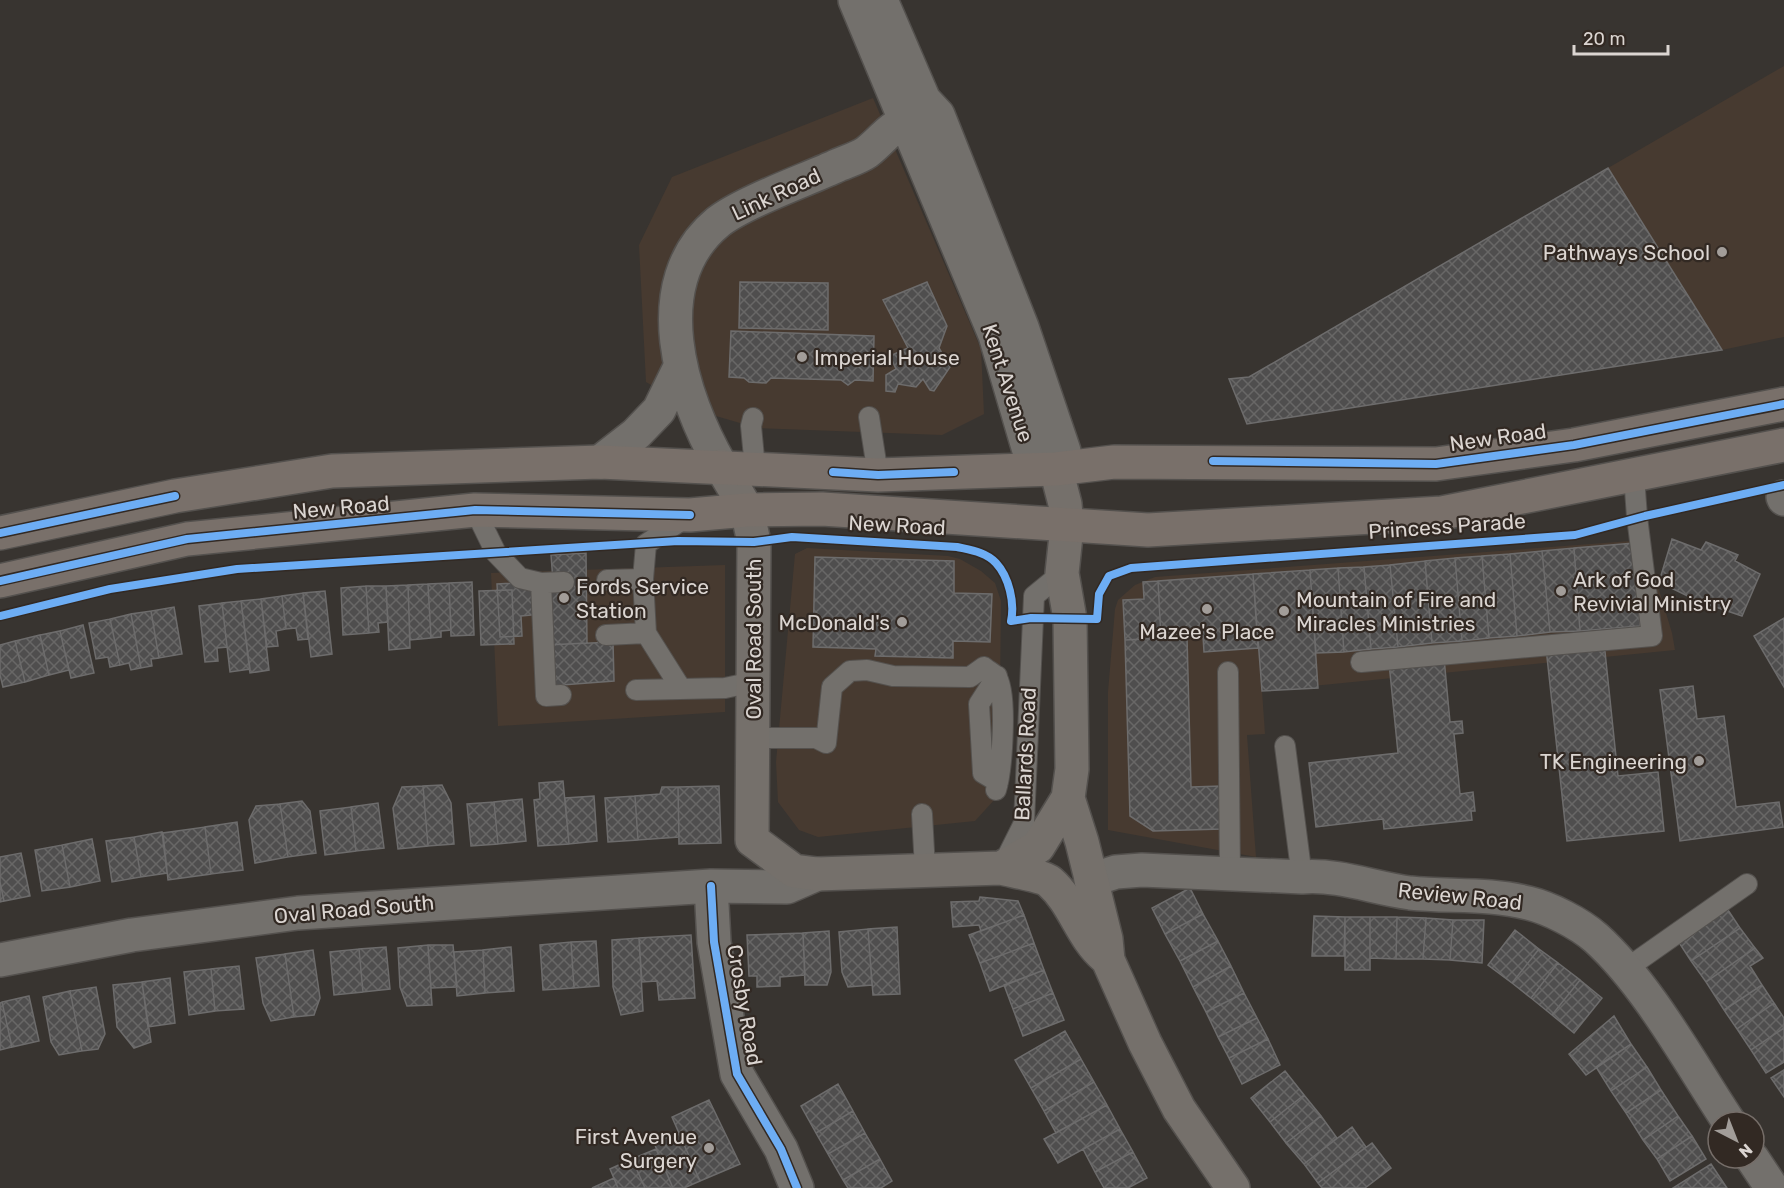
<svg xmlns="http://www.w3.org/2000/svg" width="1784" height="1188" viewBox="0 0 1784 1188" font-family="Rubik,sans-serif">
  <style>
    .built { fill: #473a30 }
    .building { fill: url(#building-cross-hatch); stroke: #6d6c6c; stroke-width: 1.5 }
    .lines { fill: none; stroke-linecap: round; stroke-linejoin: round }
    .lane-casing { stroke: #54514e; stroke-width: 22 }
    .street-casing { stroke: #54514e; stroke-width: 36 }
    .secondary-casing { stroke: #54514e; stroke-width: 36 }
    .primary-casing { stroke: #54514e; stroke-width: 36 }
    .lane { stroke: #73706c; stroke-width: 20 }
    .street { stroke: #73706c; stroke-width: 33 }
    .secondary { stroke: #75706b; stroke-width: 33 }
    .primary { stroke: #79706a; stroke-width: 33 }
    .cycleway-casing { stroke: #322923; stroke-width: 11 }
    .cycleway { stroke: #6dadf4; stroke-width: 8 }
    .poi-dot { fill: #a29d99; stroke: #322923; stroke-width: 2 }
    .labels { text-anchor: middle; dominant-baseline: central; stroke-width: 4.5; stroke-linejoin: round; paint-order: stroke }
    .street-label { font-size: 21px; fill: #dbd5d1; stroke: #322923 }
    .poi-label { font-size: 21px; fill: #dbd5d1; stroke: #322923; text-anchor: end }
  </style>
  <defs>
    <pattern id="building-cross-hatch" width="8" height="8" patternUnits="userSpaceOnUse" patternTransform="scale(1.5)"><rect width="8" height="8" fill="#4f4e4e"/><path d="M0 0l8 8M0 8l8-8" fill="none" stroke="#686766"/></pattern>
  </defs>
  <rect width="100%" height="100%" fill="#383430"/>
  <path class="built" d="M1784 66V337L1722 350 1608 168Z
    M873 98 981 349 984 414 942 435 757 428 692 409 646 382 639 245 672 177Z
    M1644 540 1672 633 1675 650 1262 691 1265 734 1247 735 1256 857 1108 830V692L1115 609 1118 600 1135 585 1155 577Z
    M807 548 948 556 960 559 981 571 995 583 1001 601 999 784 995 799 975 821 818 837 799 830 778 802 776 762 795 554Z
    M725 565V712L498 726 491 573Z"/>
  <path class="building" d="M1608 168 1722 350 1247 424 1229 379 1249 377Z
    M740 282 828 283V330L739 328Z
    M927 282 947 326 939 348 950 367 934 391 930 390 923 379 916 387 898 384 895 392 886 391V375L896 369 890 356 908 348 883 300Z
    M731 331 874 336 873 381 855 380 848 385 841 380 771 378 766 383 749 382 744 378 729 377Z
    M1672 539 1701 550 1706 542 1738 555 1735 561 1760 574 1742 616 1698 601 1659 582Z
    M1634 543 1640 626 1580 631 1574 548Z
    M1574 548 1580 631 1550 632 1542 551Z
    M1542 551 1550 632 1517 636 1510 554Z
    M586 553 587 643 546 645 542 614 521 616 522 636 500 637 497 584 553 581 551 555Z
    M1510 554 1517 636 1489 638 1482 556Z
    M1482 556 1489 638 1462 641 1455 558Z
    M815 557 954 561V593L992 594 990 642 953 641V658L875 656 876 649 813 647Z
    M1455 558 1462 641 1432 643 1425 561Z
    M1425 561 1432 643 1398 647 1390 565Z
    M1390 565 1398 647 1371 649 1364 567Z
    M1364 567 1371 649 1344 652 1338 568Z
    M1338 568 1344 652 1316 653 1310 570Z
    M1310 570 1318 688 1262 691 1253 574Z
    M1253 574 1258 648 1204 652 1203 636 1161 638 1158 581Z
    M1158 581 1161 638 1125 640 1123 600 1144 599 1143 582Z
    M472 582 474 635 451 636 449 583Z
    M449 583 451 630 441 631V637L431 638 428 584Z
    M428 584 431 638 410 640 408 585Z
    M408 585 410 648 389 650 386 586Z
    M366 586 369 633 343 635 341 588Z
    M366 586H386L388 622 378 623 379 632 369 633Z
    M512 590 514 644 481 645 479 591Z
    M325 591 332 654 311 657 303 593Z
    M303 593 308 639 298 640 296 628 286 629 282 596Z
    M282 596 286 629 276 631 278 646 267 647 261 599Z
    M261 599 269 670 250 673 241 601Z
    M241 601 250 669 230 672 222 603Z
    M222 603 227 647 217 648 218 661 205 662 199 606Z
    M174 607 182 654 159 658 151 611Z
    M151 611 159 658 151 659 152 666 141 668 131 614Z
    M131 614 141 668 131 670 129 663 120 665 110 619Z
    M1784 618V687L1754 636Z
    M110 619 120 665 110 667 108 657 96 659 89 623Z
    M83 625 94 673 71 678 60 631Z
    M60 631 69 670 49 675 40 635Z
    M40 635 49 675 25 682 15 641Z
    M1187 637 1191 787 1221 786 1222 829 1153 831 1130 816 1125 640Z
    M15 641 25 682 3 687 0 675V645Z
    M613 642 614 681 549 686 546 645Z
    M1604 642 1618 776 1658 772 1664 831 1567 841 1546 648Z
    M1444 658 1450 722 1462 721 1463 733 1454 734 1460 794 1473 792 1475 811H1471L1472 820 1384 829 1383 819 1316 827 1309 763 1398 753 1389 663Z
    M1693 686 1697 719 1724 716 1736 807 1779 802 1783 827 1680 841 1660 690Z
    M563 781 569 844 538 846 534 800 540 799 539 783Z
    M442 785 451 803 454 844 428 846 423 786Z
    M423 786 428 846 398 849 393 808 402 787Z
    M719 786 721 843 679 844 678 787Z
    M662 787H678L679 837 638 840 635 796 660 794Z
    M594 796 597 841 569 844 565 798Z
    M635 796 638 840 608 842 605 798Z
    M522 799 526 841 498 844 494 802Z
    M302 801 310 811 316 853 288 857 280 804Z
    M494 802 498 844 471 846 467 804Z
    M378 803 384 848 356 851 351 807Z
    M280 804 288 857 255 863 249 820 256 806Z
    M351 807 356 851 325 855 320 811Z
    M237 822 243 870 211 874 205 827Z
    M205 827 211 874 168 880 163 833Z
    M162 832 167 873 141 877 134 837Z
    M134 837 141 877 112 882 106 841Z
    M92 839 100 881 70 887 62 845Z
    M62 845 70 887 42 891 35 850Z
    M21 853 30 896 4 901 0 882V857Z
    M0 882 4 901 0 902Z
    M1190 888 1203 914 1165 934 1152 908Z
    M980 897 1018 901 1024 915 981 931 979 925 953 927 951 902 979 901Z
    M1724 904 1740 928 1691 961 1676 938Z
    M1203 914 1218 941 1180 961 1165 934Z
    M1024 915 1034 943 980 963 969 935Z
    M1314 916 1345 917 1344 956H1312Z
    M1345 917H1370V970H1345Z
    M1370 917H1397L1396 959 1370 958Z
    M1397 917 1426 918 1423 959H1396Z
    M1426 918 1453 920 1450 960 1423 959Z
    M1453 920H1484L1482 963 1450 960Z
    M897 927 900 994 873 995 868 929Z
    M1740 928 1755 948 1706 982 1691 961Z
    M868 929 872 985 848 987 842 972 839 932Z
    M1515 930 1539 949 1512 983 1488 965Z
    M829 931 831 972 827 985H805L803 933Z
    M803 933 805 975 780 977V986L757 987V976H749L747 935Z
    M691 935 695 998 659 1000 657 981 642 982 639 938Z
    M639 938 643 1011 621 1015 613 987 612 940Z
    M596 941 599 986 574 988 571 942Z
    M1218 941 1231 966 1193 987 1180 961Z
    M571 942 574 988 543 990 540 945Z
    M1034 943 1044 970 990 991 980 963Z
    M428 945 432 1005 407 1006 400 987 398 948Z
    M428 945H453L457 987 431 988Z
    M386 947 390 989 363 992 359 949Z
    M511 947 514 991 485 993 483 950Z
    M1755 948 1763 958 1750 966 1762 985 1724 1010 1706 982Z
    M359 949 363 992 334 995 330 952Z
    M1539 949 1558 963 1531 998 1512 983Z
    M313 950 320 998 314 1015 294 1017 285 954Z
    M483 950 485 993 457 996 454 952Z
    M285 954 294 1017 271 1021 263 1003 256 958Z
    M1558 963 1580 980 1552 1015 1531 998Z
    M239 966 244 1009 215 1011 211 969Z
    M1231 966 1244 993 1206 1012 1193 987Z
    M211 969 215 1011 189 1015 184 972Z
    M1044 970 1053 993 1013 1009 1004 985Z
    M170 978 175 1023 148 1027 142 982Z
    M1580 980 1602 998 1574 1033 1552 1015Z
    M142 982 151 1042 134 1048 117 1027 113 985Z
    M1762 985 1774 1003 1737 1029 1724 1010Z
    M96 987 105 1034 98 1049 82 1051 70 991Z
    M70 991 82 1051 59 1055 51 1042 43 997Z
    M1053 993 1064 1020 1023 1036 1013 1009Z
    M1244 993 1257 1018 1218 1037 1206 1012Z
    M29 996 39 1041 12 1047 2 1002Z
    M2 1002 12 1047 0 1050V1003Z
    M1774 1003 1784 1018V1028L1751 1050 1737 1029Z
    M1614 1016 1631 1044 1586 1075 1569 1054Z
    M1257 1018 1268 1039 1229 1058 1218 1037Z
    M1784 1028V1062L1766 1073 1751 1050Z
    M1065 1031 1081 1059 1031 1088 1015 1060Z
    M1268 1039 1280 1065 1242 1084 1229 1058Z
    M1631 1044 1647 1067 1611 1091 1596 1067Z
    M1081 1059 1094 1082 1044 1111 1031 1088Z
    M1647 1067 1661 1090 1626 1113 1611 1091Z
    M1784 1070V1097L1771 1078Z
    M1285 1071 1304 1095 1270 1122 1251 1098Z
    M1094 1082 1107 1105 1056 1133 1044 1111Z
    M838 1084 853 1111 816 1133 801 1106Z
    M1661 1090 1678 1116 1643 1140 1626 1113Z
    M1304 1095 1321 1116 1286 1143 1270 1122Z
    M709 1100 740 1164 700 1181 672 1117Z
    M1107 1105 1120 1129 1058 1163 1044 1139Z
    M853 1111 865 1133 828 1154 816 1133Z
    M1321 1116 1337 1138 1304 1164 1286 1143Z
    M1678 1116 1692 1136 1657 1159 1643 1140Z
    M1352 1127 1366 1147 1318 1183 1304 1164Z
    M1120 1129 1133 1152 1095 1172 1083 1149Z
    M679 1133 700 1181 684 1188H673L654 1143Z
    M865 1133 880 1159 843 1180 828 1154Z
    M1692 1136 1706 1159 1670 1181 1657 1159Z
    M1372 1143 1391 1168 1365 1188H1322L1318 1183Z
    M656 1149 673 1188H645L632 1159Z
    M1133 1152 1147 1178 1128 1188H1104L1095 1172Z
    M632 1159 645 1188H618L610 1169Z
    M880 1159 892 1181 881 1188H848L843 1180Z
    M1711 1164 1727 1188H1673Z
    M614 1178 618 1188H592Z"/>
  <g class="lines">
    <defs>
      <path id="lane" d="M869 417 878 475
        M753 418 751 426 755 468
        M475 510 496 553 520 578 541 583 546 696 561 695
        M643 579 646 633 680 687
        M607 580 643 579 646 544 688 516
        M541 583 564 582
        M606 635 646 633
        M1361 662 1652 636 1637 517 1634 476
        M1228 672 1230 872
        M997 676 979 704 983 773 998 782
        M636 690 725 688 753 682
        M752 738H816L826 743 832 687 850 671 867 670 893 676 970 677 984 667C987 670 993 673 996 676 1008 691 1002 771 996 790
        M1285 746 1302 877
        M922 814 925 869
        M1004 863 1024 823 1034 596 1062 573
        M1626 969 1747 884"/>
      <path id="street" d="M855 0 995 335 1030 454 1056 469 1064 451 1022 327 938 115 924 100 881 0
        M600 462 636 434 659 410 680 367
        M721 466C681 397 644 283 718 222 742 203 803 181 834 167 844 162 857 159 867 152 893 131 891 120 928 121
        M1783 497 1784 499
        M1091 880 1116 872 1142 870 1302 877C1339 874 1373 888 1410 893 1449 897 1489 893 1528 903 1549 908 1579 923 1596 938 1648 985 1690 1063 1729 1122
        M711 886 714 942 737 1074 781 1149 797 1188
        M0 960 132 935 298 913 711 886 787 887 817 874
        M1752 1158 1772 1188"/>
      <path id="secondary" d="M721 466 747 510 754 542 752 840 794 871 817 874 1001 868 1038 847 1068 798
        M1056 469 1065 504 1067 526 1062 573 1070 619 1072 769 1068 798 1082 842 1106 939 1108 960 1145 1043 1179 1109 1233 1188
        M1001 868C1012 871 1043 876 1050 882 1074 903 1081 937 1105 957"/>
      <path id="primary" d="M0 533 175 496 332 471 600 462 878 475 1056 469 1114 462 1436 464 1574 445 1784 404
        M0 581 187 539 475 510 690 515 747 510 822 509 1148 530 1442 513 1784 445"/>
    </defs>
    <use href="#lane" class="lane-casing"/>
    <use href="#street" class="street-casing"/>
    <use href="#secondary" class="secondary-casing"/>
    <use href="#primary" class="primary-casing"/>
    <use href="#lane" class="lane"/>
    <use href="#street" class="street"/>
    <use href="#secondary" class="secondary"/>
    <use href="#primary" class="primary"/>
    <defs>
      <path id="cycleway" d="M1213 461 1436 464 1574 445 1784 404
        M833 472 878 475 954 472
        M0 533 175 496
        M0 581 187 539 475 510 690 515
        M0 616 110 589 237 569 678 541 754 542 792 537 957 547C970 550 986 552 996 563 1009 577 1015 603 1011 621L1031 618 1097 619 1099 594 1109 576 1131 568 1575 535 1645 516 1784 485
        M711 886 714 942 737 1074 781 1149 797 1188"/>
    </defs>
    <use href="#cycleway" class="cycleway-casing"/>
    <use href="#cycleway" class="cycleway"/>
  </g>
  <g class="poi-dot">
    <circle cx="1722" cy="252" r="6"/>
    <circle cx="802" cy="357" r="6"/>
    <circle cx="1561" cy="591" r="6"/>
    <circle cx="564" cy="598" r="6"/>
    <circle cx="1207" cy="609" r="6"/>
    <circle cx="1284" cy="611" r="6"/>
    <circle cx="902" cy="622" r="6"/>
    <circle cx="1699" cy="761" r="6"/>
    <circle cx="709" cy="1148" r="6"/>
  </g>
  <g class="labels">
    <g class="street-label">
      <text transform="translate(776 194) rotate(-25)">Link Road</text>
      <text transform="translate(1008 383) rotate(72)">Kent Avenue</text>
      <text transform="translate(1498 437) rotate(-8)">New Road</text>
      <text transform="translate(341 507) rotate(-5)">New Road</text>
      <text transform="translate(897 525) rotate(3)">New Road</text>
      <text transform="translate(1447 526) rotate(-4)">Princess Parade</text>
      <text transform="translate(753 639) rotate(-90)">Oval Road South</text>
      <text transform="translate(1025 754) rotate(-87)">Ballards Road</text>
      <text transform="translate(1460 896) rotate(6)">Review Road</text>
      <text transform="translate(354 909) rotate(-5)">Oval Road South</text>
      <text transform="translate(745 1005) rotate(80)">Crosby Road</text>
    </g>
    <g class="poi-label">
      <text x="1710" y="252">Pathways School</text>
      <text x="814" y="357" text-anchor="start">Imperial House</text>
      <text x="1573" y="579" text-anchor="start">Ark of God<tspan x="1573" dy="24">Revivial Ministry</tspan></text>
      <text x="576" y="586" text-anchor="start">Fords Service<tspan x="576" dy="24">Station</tspan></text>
      <text x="1296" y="599" text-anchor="start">Mountain of Fire and<tspan x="1296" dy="24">Miracles Ministries</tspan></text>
      <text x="890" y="622">McDonald's</text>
      <text x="1207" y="631" text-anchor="middle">Mazee's Place</text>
      <text x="1687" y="761">TK Engineering</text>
      <text x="697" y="1136">First Avenue<tspan x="697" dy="24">Surgery</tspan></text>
    </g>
  </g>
  <g transform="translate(1736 1140) rotate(138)"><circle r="28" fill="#322923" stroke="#766e69" stroke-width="1.5"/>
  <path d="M0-4.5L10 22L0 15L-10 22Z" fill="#a29d99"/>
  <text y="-9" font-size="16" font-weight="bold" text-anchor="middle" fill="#dbd5d1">N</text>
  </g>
  <path d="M1574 45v9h94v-9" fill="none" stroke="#dbd5d1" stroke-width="3"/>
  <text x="1583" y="45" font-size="18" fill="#dbd5d1" stroke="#322923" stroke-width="4.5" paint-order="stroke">20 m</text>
</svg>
